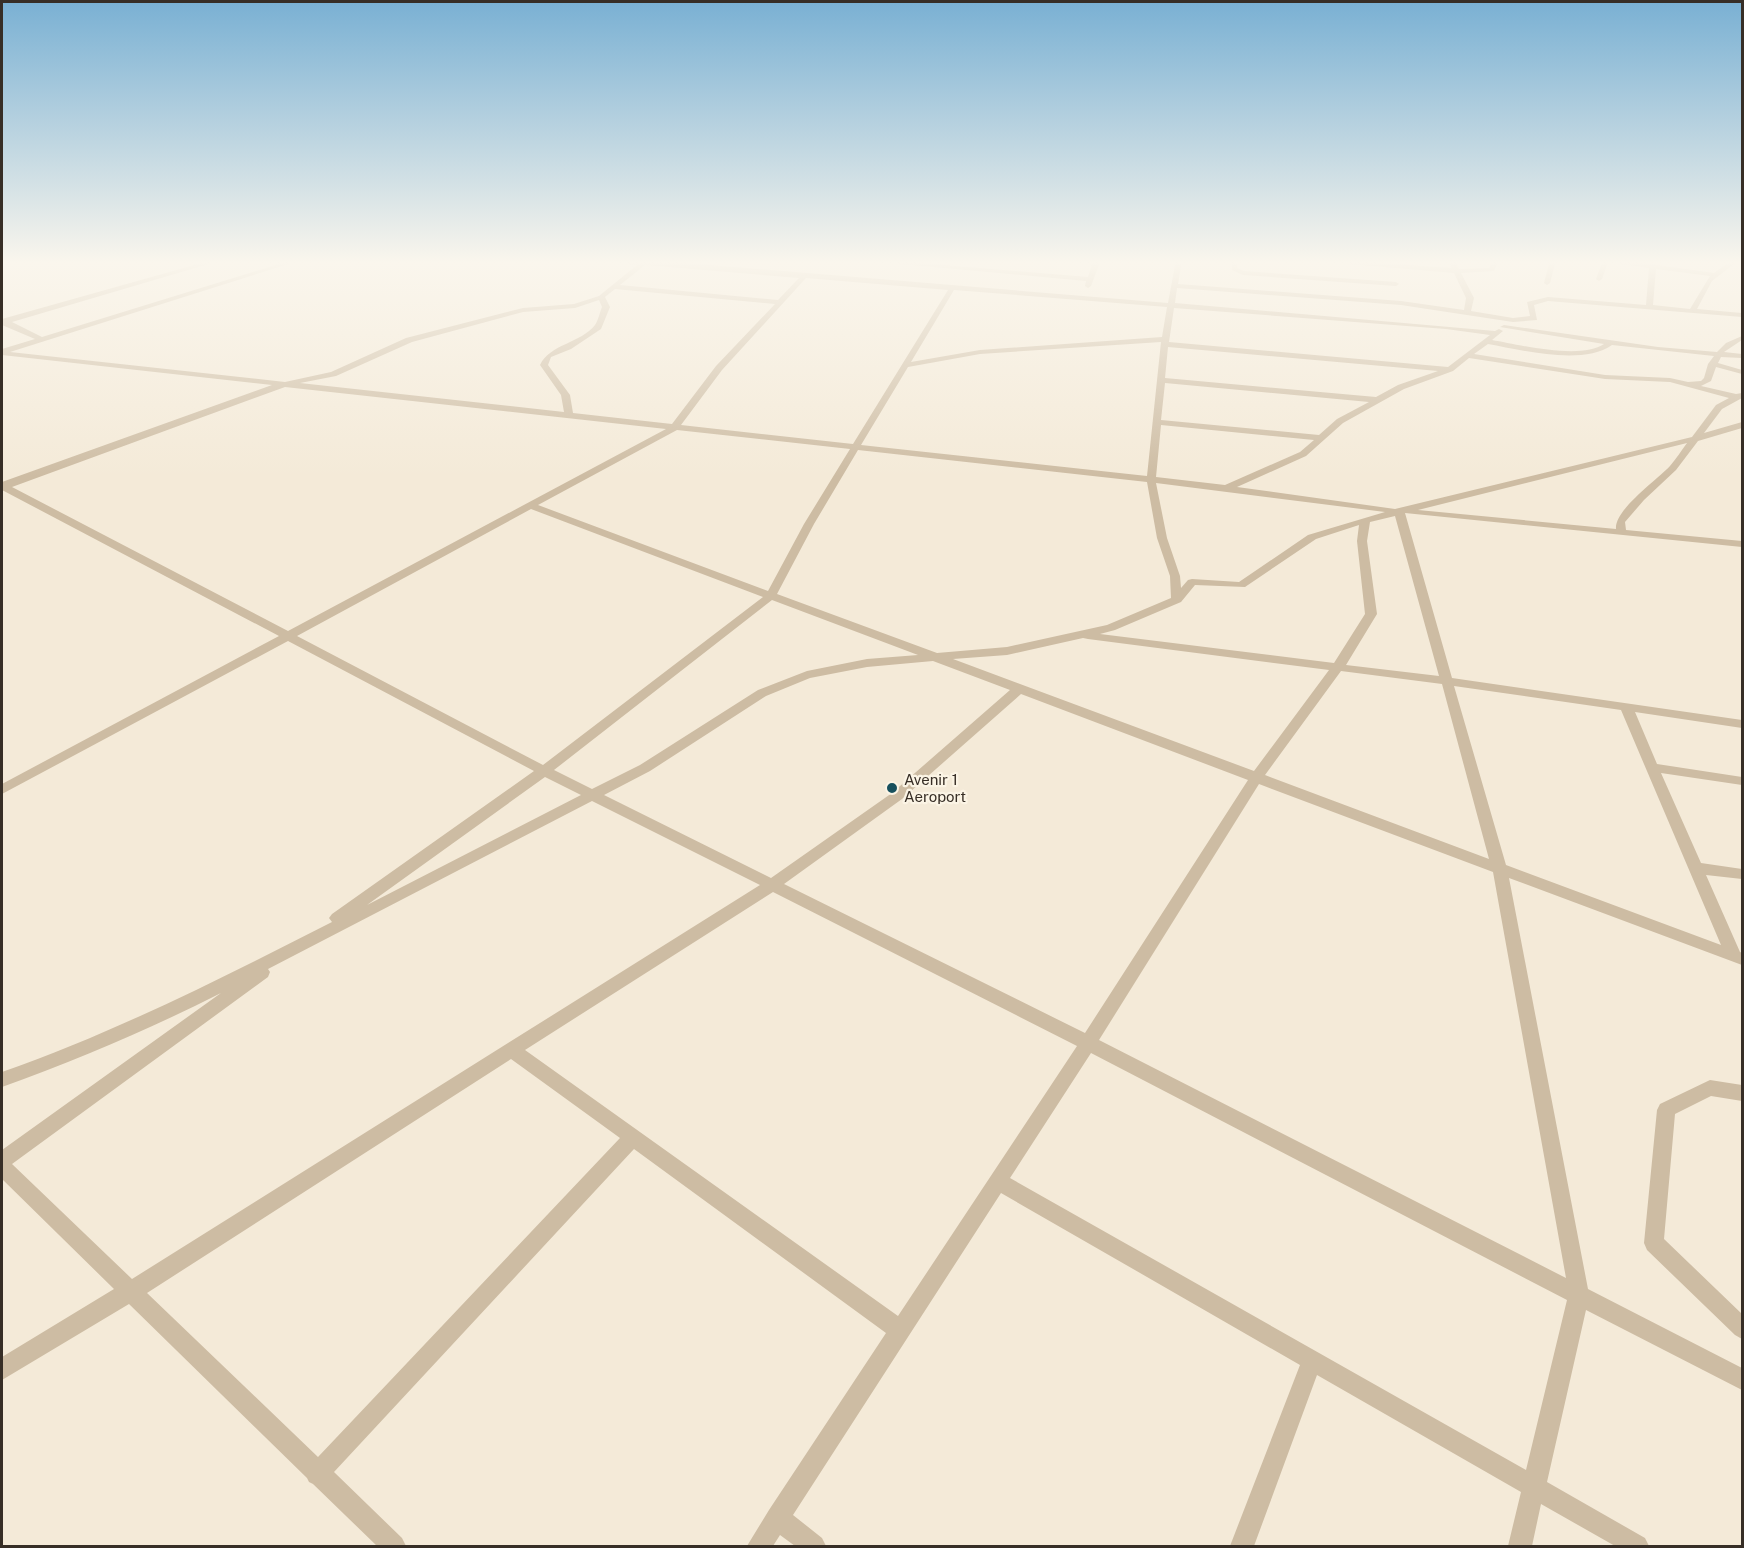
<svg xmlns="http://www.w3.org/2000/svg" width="1744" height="1548" viewBox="0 0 1744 1548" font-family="'Public Sans',sans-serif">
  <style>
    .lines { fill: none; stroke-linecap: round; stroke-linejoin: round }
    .minor { fill: #cdbca3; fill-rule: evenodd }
    .poi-dot { fill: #17505d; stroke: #fbf4e5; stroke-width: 2 }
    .labels { text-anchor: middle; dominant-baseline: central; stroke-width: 4.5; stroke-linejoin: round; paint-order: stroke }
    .poi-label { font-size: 15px; fill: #372e26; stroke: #fbf4e5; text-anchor: start }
  </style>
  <rect width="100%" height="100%" fill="#f4ead8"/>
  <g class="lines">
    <path class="minor" d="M3 260H12L2 265Z
      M212 260H222L12 322 42 337 279 264 252 260H281L284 262 301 260 10 352 285 382 331 372 406 338 523 308 574 304 599 296 637 265 599 260H649L1168 303 1176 260H1182L1178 284 1401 301 1464 310 1466 298 1454 273 1302 260H1334L1452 268 1448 260H1454L1459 269 1489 268 1493 260H1499L1494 271 1461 273 1474 298 1471 311 1513 318 1530 316 1527 302 1548 297 1646 305 1649 268 1608 262 1602 279 1599 281 1596 279 1603 260H1621L1714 273 1732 260H1739L1712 281 1697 309 1742 313V317L1548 301 1534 305 1537 320 1513 322 1401 305 1177 288 1175 303 1495 331 1499 329 1503 331 1492 340C1520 345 1581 360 1604 344L1500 327 1504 325 1658 347 1717 352 1726 343 1742 336V340L1724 352 1742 354V358L1721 357 1718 363 1742 370V374L1716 367 1711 381 1701 386 1736 394 1742 393V398L1722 409 1704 433 1742 422V428L1698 441 1676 470 1644 500 1625 522 1626 530 1742 541V547L1405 513 1452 678 1742 720V728L1635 712 1657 764 1742 777V785L1661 773 1701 863 1742 869V879L1706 875 1740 952 1742 953V965L1509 878 1588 1289 1742 1368V1390L1586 1310 1547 1482 1645 1538 1649 1546H1615L1541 1504 1532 1546H1508L1521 1492 1317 1375 1254 1546H1230L1300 1365 1001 1193 793 1515 822 1538 826 1546H795L780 1535 773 1546H747L769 1510 886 1333 634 1149 334 1472 402 1538 406 1546H377L313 1484 309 1482 307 1478 129 1304 2 1380V1357L114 1289 2 1179V1150L221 993C150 1029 77 1060 2 1087V1072C116 1032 224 977 332 922L329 918 332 914 534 771 288 641 2 794V784L279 636 2 490V482L272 385 2 355V349L35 339 2 325V319ZM645 265 799 278 778 300 620 285ZM1656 269 1710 276 1690 309 1653 305ZM806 278 948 290 853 444 681 425 722 370ZM615 289 775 304 716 366 672 424 573 413 570 395 548 365 551 357 571 349 601 329 610 307 605 297ZM954 290 1167 307 1162 337 980 350 911 362ZM599 300 602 307C600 312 598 321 595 325 581 343 550 344 540 365L561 395 564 412 300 383 336 376 412 342 523 312 575 308ZM1174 308 1446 329 1490 335 1448 367 1169 342ZM1161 342 1147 476 861 445 908 367 980 354ZM1488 344C1522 350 1582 366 1612 345L1714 356 1708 364 1704 378 1701 381 1688 382 1670 378 1605 375 1474 354ZM1168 347 1438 371 1398 385 1376 397 1165 378ZM1469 358 1605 379 1670 382 1729 398 1716 405 1692 437 1395 509 1237 487 1306 456 1343 423 1404 389 1453 371ZM1165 383 1369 402 1337 419 1319 435 1161 420ZM285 387 666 429 288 631 12 487ZM1161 425 1314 440 1300 452 1225 485 1156 477ZM677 430 850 449 804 524 768 591 538 505ZM1687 443C1681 451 1676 459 1670 466 1657 480 1614 510 1616 529L1418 510ZM858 450 1147 482 1157 538 1170 576 1171 598 1107 625 1007 647 937 653 777 594 814 524ZM1156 483 1385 512 1308 535 1239 582 1192 579 1188 580 1181 588 1180 576 1167 538ZM531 509 763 597 543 765 297 636ZM1395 516 1439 676 1346 665 1377 614 1367 541 1370 522ZM1359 525 1357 541 1365 614 1334 663 1100 634 1115 630 1181 602 1195 585 1245 587 1316 539ZM772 600 918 655 867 659 807 671 758 690 640 765 592 789 554 770ZM1083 638 1088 639 1329 670 1254 771 953 659 1007 655ZM933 661 1010 690 892 793 771 878 604 795 650 771 766 696 810 678 867 667ZM1341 671 1442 684 1489 859 1265 775ZM1454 686 1621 710 1721 945 1506 865ZM1021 694 1248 780 1085 1033 784 884 902 799ZM545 777 581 795 367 905ZM1259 784 1493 872 1566 1278 1099 1040ZM592 801 760 885 132 1279 12 1164 268 977 270 972 268 969ZM773 892 1077 1046 898 1316 525 1050ZM1091 1053 1567 1300 1526 1470 1010 1178ZM511 1059 620 1138 318 1457 147 1293Z
      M857 260H885L1088 277 1092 264 1067 260H1100V262L1091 286 1088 288 1085 286 1086 281Z
      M1232 260H1238L1237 268 1244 271 1396 282 1399 284 1396 286 1243 275 1232 270Z
      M1550 260H1556L1550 283 1547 285 1544 283Z
      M1710 1080 1742 1085V1101L1711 1096 1675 1114 1664 1239 1742 1314V1339L1735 1335 1647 1250 1644 1243 1657 1110 1660 1104Z"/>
  </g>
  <linearGradient id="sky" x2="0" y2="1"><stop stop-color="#79b0d3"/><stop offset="0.55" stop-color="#faf6ed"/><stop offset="1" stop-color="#faf6ed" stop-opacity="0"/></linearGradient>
  <rect width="1744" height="477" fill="url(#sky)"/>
  <circle class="poi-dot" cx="892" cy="788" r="6"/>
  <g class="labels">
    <g class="poi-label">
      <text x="904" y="779">Avenir 1<tspan x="904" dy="17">Aeroport</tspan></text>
    </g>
  </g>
  <rect width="1744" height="1548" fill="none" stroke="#372e26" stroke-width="6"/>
</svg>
